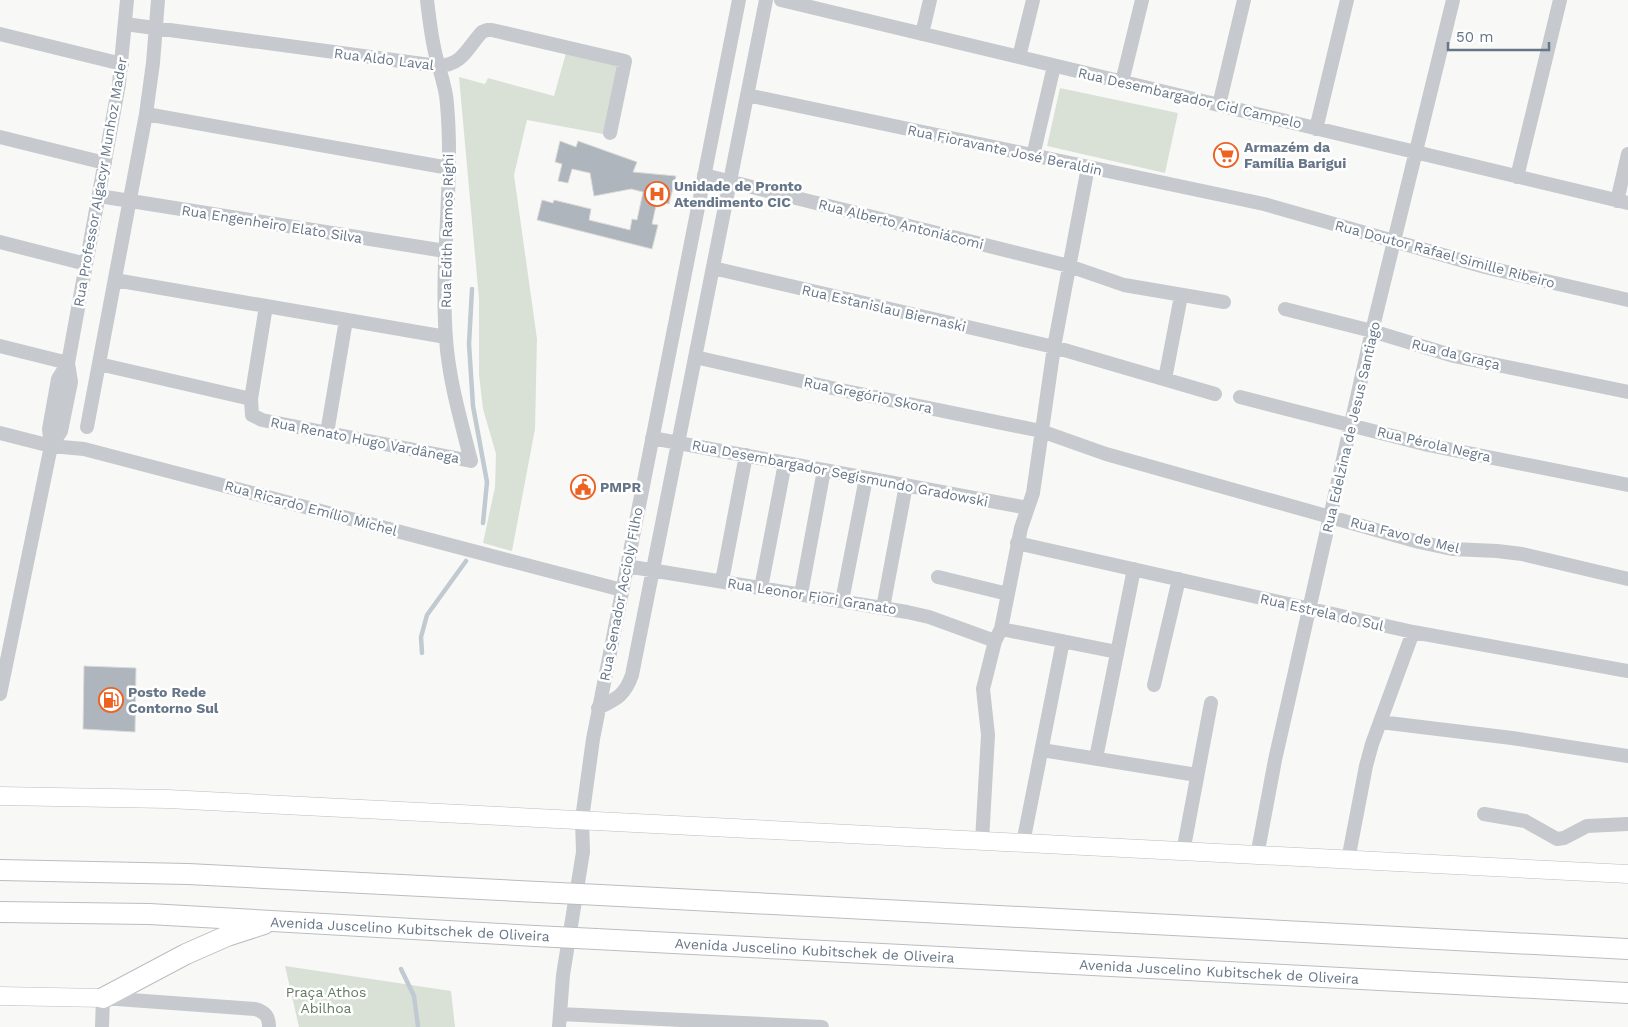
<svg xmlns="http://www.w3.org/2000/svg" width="1628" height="1027" viewBox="0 0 1628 1027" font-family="'Work Sans',sans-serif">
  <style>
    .green { fill: #d9e1d7 }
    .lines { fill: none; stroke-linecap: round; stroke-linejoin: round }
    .stream { stroke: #c1cad0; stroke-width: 4.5 }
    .building { fill: #aeb5bc; stroke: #dadad8 }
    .major-casing { stroke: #b9bdc1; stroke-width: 19 }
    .highway-casing { stroke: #babdc1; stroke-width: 22 }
    .minor { stroke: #c6c9cd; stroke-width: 14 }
    .major { stroke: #fff; stroke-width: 18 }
    .highway { stroke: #fff; stroke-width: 20 }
    .highway-bridge-casing { stroke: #babdc1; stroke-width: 22; stroke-linecap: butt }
    .highway-bridge { stroke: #fff; stroke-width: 20 }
    .labels { text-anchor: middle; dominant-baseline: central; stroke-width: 5; stroke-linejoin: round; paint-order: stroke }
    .street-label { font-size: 14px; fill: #667688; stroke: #fff }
    .poi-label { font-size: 14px; font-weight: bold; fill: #667688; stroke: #fff; text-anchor: start }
    .park-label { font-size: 14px; fill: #647a61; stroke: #fff }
  </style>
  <rect width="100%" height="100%" fill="#f8f9f6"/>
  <path class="green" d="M566 53 618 66 603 134 527 120 514 175 537 339 535 429 512 551 483 543 495 487 496 454 483 409 479 375V299L459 77 485 84 488 78 554 96Z
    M1060 88 1178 113 1165 173 1047 146Z
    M285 966 451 991 455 1027H299Z"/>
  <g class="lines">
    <path class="stream" d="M472 289 469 344 473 406 487 482 483 523
      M422 653 421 637 427 615 466 561
      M401 969 414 996 418 1027"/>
  </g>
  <path class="building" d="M560 141 576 147 578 141 637 162 633 172 676 176 669 204 657 201 652 224 658 225 652 249 537 220 542 200 553 203 554 200 591 209 589 220 630 230 632 219 637 220 643 192 631 189 594 196 590 173 572 169 568 183 558 181 562 164 555 162Z
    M84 666 136 668 135 732 83 729Z"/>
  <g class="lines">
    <defs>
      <path id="major" d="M0 796 168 799 1628 874
        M0 996 103 998"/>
      <g id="highway">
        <path d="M0 870 188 874 538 892"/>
        <path d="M600 895 1628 949"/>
        <path d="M0 912 149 914 535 936"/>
        <path id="s1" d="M596 939 1628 993"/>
        <path d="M103 998 186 954 227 936 264 924"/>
      </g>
    </defs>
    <use href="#major" class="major-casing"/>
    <use href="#highway" class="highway-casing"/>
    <path class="minor" d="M781 0 1628 203
      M125 24 438 66C463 65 467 48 482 32L487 30H492L625 61 610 133
      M0 34 122 64
      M922 34 930 0
      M1019 57 1033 0
      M1122 82 1142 0
      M747 95 1264 204 1485 267 1628 300
      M1219 105 1244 0
      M146 114 449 168
      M1316 129 1347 0
      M0 137 105 163
      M1033 156 1054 66
      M704 175 1069 266 1124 285 1224 302
      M1517 177 1560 0
      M99 196 445 251
      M1617 201 1628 154
      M0 242 86 264
      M713 268 1054 347 1215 394
      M115 280 446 337
      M1285 309 1372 331 1454 356 1628 392
      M0 346 68 363
      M695 357 841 390 1041 431 1106 454 1419 542 1452 549 1497 551 1522 554 1628 579
      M99 364 251 399 252 415 262 420 471 461C461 421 449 381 446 339 440 261 454 182 447 104 446 86 439 70 435 52 431 35 429 17 427 0
      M1165 379 1181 296
      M1240 397 1428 445 1628 485
      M251 399 266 306
      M87 427 146 114 153 63 158 0
      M0 433 51 446 84 449 622 590
      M327 433 346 320
      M652 438 1028 508
      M51 446 61 431 71 382 68 363 119 84 127 0
      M1017 543 1413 632 1628 671
      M626 566 907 612 929 617 995 641
      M938 577 1008 594
      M722 581 746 455
      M761 588 785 463
      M801 594 824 470
      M842 601 866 478
      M883 608 906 485
      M1001 629 1117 652
      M1154 685 1179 579
      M0 694 51 446 49 429 58 379 68 363
      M598 708C617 699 625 695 632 675L766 0
      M1380 722 1512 738 1628 756
      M1042 750 1197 775
      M1096 758 1134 569
      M1484 814 1525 821 1557 839 1564 838 1587 826 1628 824
      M982 841 988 735 983 689 995 641 1001 629 1021 528 1033 493 1054 347 1088 167
      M1023 843 1063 641
      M1183 852 1211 703
      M1257 856 1275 760 1372 331 1453 0
      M1348 860 1366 766 1372 744 1413 632
      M560 1014 822 1027
      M102 1027 103 998 255 1009C265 1012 269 1016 269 1027
      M559 1027 563 975 583 852 582 819 593 739 739 0"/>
    <use href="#major" class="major"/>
    <use href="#highway" class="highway"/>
    <defs>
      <path id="highway-bridge" d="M538 892 600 895
        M535 936 596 939"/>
    </defs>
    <use href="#highway-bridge" class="highway-bridge-casing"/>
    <use href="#highway-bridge" class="highway-bridge"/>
  </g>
  <defs>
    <symbol id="supermarket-ring" viewBox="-11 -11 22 22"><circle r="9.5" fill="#fff" stroke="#ec6222" stroke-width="1.5"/><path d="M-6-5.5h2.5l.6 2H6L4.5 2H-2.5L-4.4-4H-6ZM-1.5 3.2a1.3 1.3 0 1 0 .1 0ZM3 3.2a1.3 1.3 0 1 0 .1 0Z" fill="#ec6222"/></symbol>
    <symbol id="hospital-ring" viewBox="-11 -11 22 22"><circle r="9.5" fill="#fff" stroke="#ec6222" stroke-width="1.5"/><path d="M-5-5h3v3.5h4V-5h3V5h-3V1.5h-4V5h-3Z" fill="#ec6222"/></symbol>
    <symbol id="civic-ring" viewBox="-11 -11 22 22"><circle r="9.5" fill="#fff" stroke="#ec6222" stroke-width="1.5"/><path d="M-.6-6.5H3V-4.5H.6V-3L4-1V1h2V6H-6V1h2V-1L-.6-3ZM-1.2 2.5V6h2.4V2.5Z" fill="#ec6222"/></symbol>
    <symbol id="fuel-ring" viewBox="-11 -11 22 22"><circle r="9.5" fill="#fff" stroke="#ec6222" stroke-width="1.5"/><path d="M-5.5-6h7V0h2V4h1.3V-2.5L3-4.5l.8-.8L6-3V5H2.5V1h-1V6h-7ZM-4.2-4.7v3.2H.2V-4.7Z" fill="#ec6222"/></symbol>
  </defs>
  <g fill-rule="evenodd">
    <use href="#supermarket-ring" x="1212" y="141" width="28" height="28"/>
    <use href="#hospital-ring" x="643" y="180" width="28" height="28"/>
    <use href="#civic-ring" x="569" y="473" width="28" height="28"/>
    <use href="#fuel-ring" x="97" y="686" width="28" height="28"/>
  </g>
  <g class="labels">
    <g class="street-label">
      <text transform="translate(384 59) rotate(7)">Rua Aldo Laval</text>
      <text transform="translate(1190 98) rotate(13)">Rua Desembargador Cid Campelo</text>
      <text transform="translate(1005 150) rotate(12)">Rua Fioravante José Beraldin</text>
      <text transform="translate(100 182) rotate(-80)">Rua Professor Algacyr Munhoz Mader</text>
      <text transform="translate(272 224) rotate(9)">Rua Engenheiro Elato Silva</text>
      <text transform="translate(901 224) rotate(14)">Rua Alberto Antoniácomi</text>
      <text transform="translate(447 231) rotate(-89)">Rua Edith Ramos Righi</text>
      <text transform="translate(1445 254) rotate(15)">Rua Doutor Rafael Simille Ribeiro</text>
      <text transform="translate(884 308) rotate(13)">Rua Estanislau Biernaski</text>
      <text transform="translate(1456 354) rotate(14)">Rua da Graça</text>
      <text transform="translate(868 395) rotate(12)">Rua Gregório Skora</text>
      <text transform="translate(1351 427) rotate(-77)">Rua Edelzina de Jesus Santiago</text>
      <text transform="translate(365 440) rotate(11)">Rua Renato Hugo Vardânega</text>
      <text transform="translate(1434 444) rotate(13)">Rua Pérola Negra</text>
      <text transform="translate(840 473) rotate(11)">Rua Desembargador Segismundo Gradowski</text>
      <text transform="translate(311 508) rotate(15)">Rua Ricardo Emílio Michel</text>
      <text transform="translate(1405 535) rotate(14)">Rua Favo de Mel</text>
      <text transform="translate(621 594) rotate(-79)">Rua Senador Accioly Filho</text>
      <text transform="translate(812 596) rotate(9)">Rua Leonor Fiori Granato</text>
      <text transform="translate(1322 612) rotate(13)">Rua Estrela do Sul</text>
      <text transform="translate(410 929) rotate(3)">Avenida Juscelino Kubitschek de Oliveira</text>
      <text stroke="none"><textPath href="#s1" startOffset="219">Avenida Juscelino Kubitschek de Oliveira</textPath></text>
      <text stroke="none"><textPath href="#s1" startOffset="624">Avenida Juscelino Kubitschek de Oliveira</textPath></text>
    </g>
    <g class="poi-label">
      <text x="1244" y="147">Armazém da<tspan x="1244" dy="16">Família Barigui</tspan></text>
      <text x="674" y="186">Unidade de Pronto<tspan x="674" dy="16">Atendimento CIC</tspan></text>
      <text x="600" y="487">PMPR</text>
      <text x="128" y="692">Posto Rede<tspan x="128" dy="16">Contorno Sul</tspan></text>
    </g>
    <g class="park-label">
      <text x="326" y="992">Praça Athos<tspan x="326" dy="16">Abilhoa</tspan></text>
    </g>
  </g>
  <path d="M1448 42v8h101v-8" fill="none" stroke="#667688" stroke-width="2.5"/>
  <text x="1456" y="42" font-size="15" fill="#667688" stroke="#ffffff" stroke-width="4" paint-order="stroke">50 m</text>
</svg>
